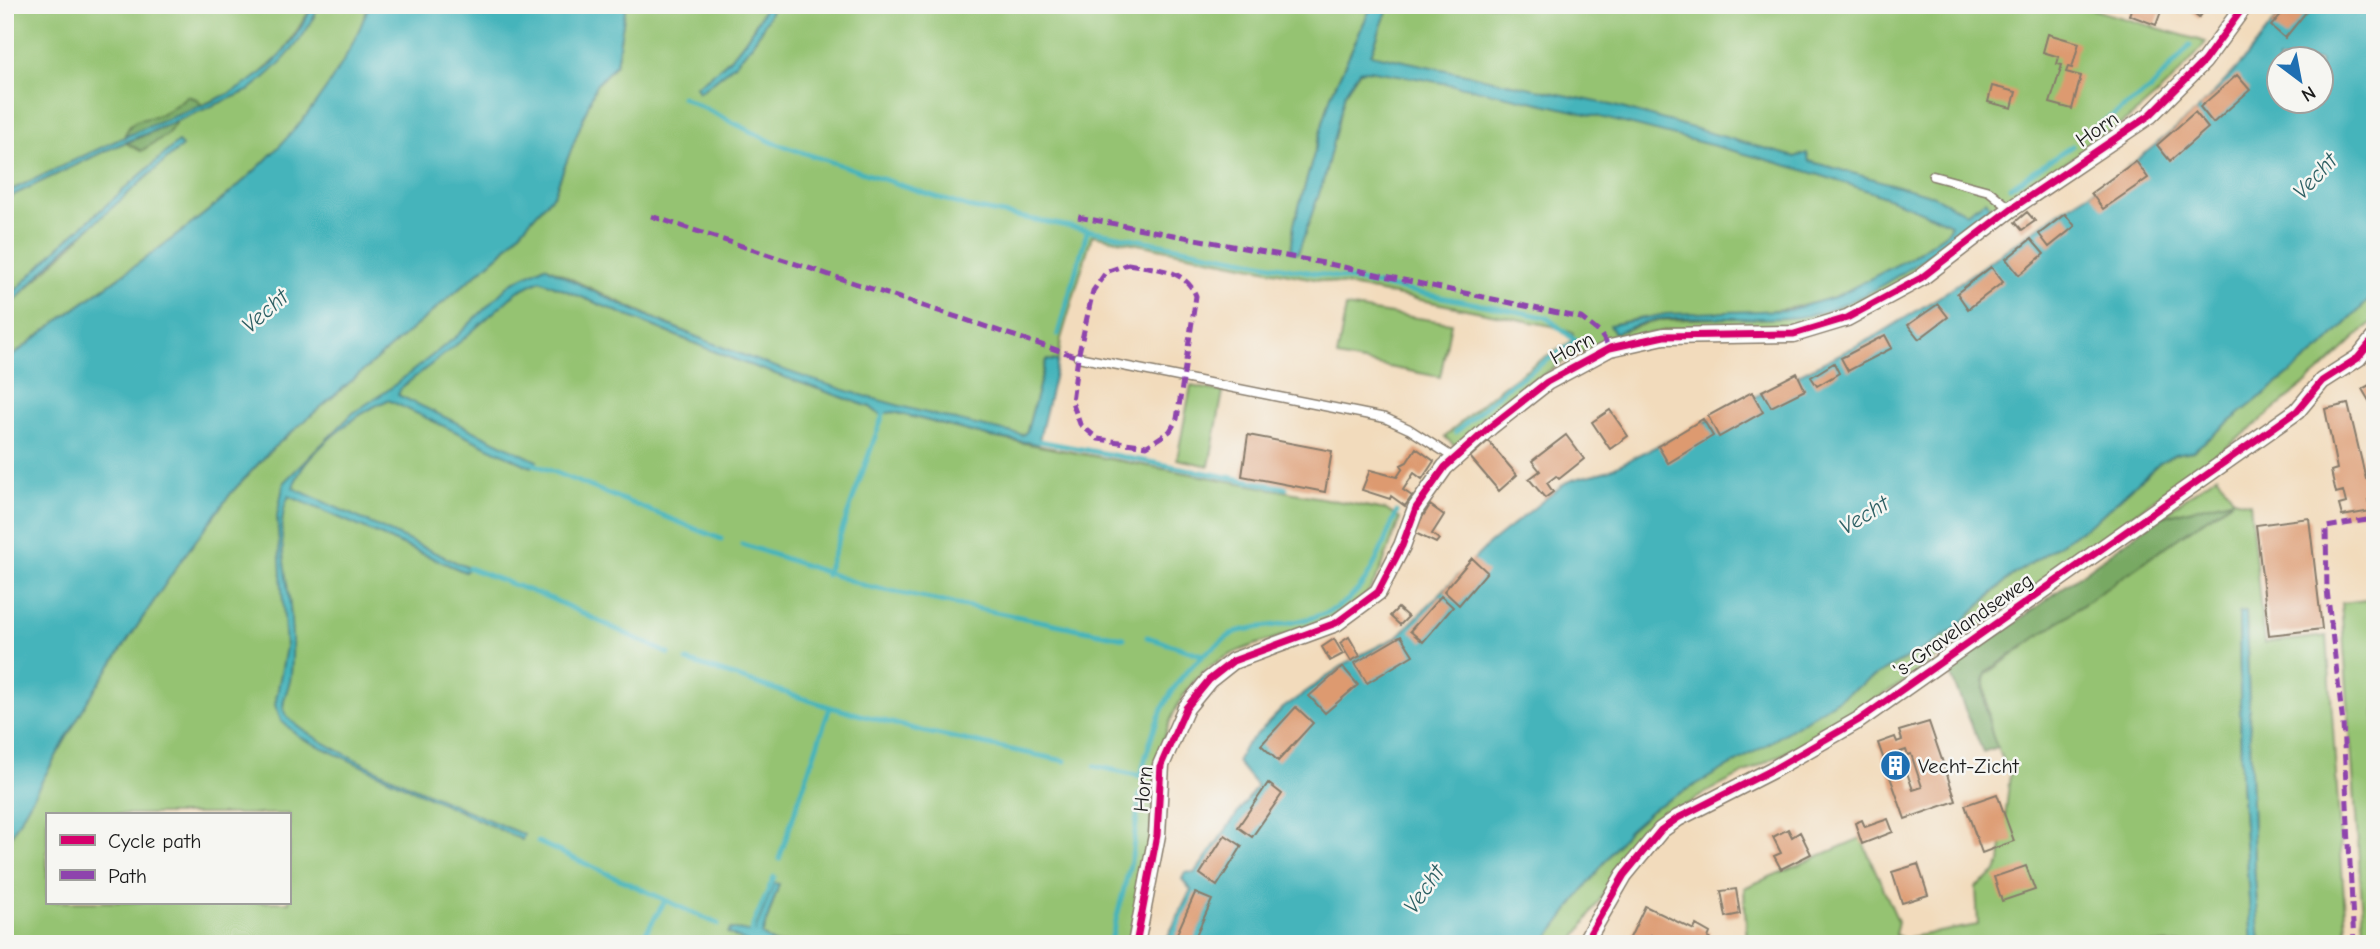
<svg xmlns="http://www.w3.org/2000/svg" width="2380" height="949" viewBox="0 0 2380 949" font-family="'Comic Neue',sans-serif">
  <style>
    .green { fill: #95c372; stroke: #587047; stroke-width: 2; fill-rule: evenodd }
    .forest { fill: #78a964; stroke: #4a6240; stroke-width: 2 }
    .water { fill: #44b4bb; stroke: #30686c; stroke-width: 2; fill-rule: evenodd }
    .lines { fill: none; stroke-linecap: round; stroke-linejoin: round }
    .stream { stroke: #44b4bb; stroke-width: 5 }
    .building { fill: #dd9a70; fill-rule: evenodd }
    .lane-casing { stroke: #877c6c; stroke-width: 11 }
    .street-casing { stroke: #877c6c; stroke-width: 19 }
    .lane { stroke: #fff; stroke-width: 8 }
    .street { stroke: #fff; stroke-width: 16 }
    .quiet { stroke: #8e44ad; stroke-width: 5; stroke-dasharray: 10 5; stroke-linecap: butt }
    .cycleway-casing { stroke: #f6f6f2; stroke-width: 11 }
    .cycleway { stroke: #d6006c; stroke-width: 7 }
    .labels { text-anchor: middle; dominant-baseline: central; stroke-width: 5; stroke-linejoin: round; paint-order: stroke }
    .street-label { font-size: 21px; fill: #1c1c1c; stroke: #f6f6f2 }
    .poi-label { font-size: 21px; fill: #1c1c1c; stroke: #f6f6f2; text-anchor: start }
    .water-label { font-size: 23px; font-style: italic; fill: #2e6064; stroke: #f6f6f2 }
  </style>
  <rect width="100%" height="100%" fill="#f6f6f2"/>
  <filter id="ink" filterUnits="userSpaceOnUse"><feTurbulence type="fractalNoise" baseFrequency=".0143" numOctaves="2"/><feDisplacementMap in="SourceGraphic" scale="14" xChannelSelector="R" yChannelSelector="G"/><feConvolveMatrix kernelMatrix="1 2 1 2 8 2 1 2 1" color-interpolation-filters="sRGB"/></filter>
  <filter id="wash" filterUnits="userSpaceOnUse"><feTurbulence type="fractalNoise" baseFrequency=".00686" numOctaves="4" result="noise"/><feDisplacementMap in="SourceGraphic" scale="28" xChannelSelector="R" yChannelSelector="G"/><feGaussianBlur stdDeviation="1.57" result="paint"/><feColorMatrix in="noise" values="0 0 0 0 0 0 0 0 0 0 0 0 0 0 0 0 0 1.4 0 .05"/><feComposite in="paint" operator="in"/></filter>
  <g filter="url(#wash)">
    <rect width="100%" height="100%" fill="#f2dbbc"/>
    <path class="green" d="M5 5H313L282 54 244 88 140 130 5 193Z
      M319 5H369C310 174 135 255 5 362V310L178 142 61 245 5 301V199L107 150 248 91C277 68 306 40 319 5Z
      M626 5H766C747 42 732 62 696 86 739 60 754 53 773 5H1372L1331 95 1294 224 1291 251 1298 253 1323 182 1345 93 1371 54 1389 5H2078L2206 42C2154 111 2080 152 2010 200 1973 242 1854 322 1798 327 1767 330 1734 324 1703 326 1672 329 1615 337 1588 349 1544 368 1491 414 1455 446L1445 437C1484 400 1517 372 1565 346L1573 340V333L1552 326 1092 235 1061 339 1058 361 1046 360 1027 431 1023 435C976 426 929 417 883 404 765 371 654 320 545 266L519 290 540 280 738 361 870 407 879 414 893 412 991 437 1386 510 1400 519C1388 546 1382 579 1361 600 1321 638 1232 636 1195 680 1154 729 1155 786 1149 845 1145 878 1137 912 1128 944H776L762 935 779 884 754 934 731 929 729 933 749 944H5V846L88 700 182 559 232 492 273 448 501 253 554 194 596 85 616 64ZM1962 231 1937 251 1851 299 1801 316 1658 320 1615 333 1611 325C1684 304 1762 323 1834 297 1861 288 1887 273 1911 257 1928 246 1941 233 1962 231ZM47 814H289V902H47Z
      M2375 294V319L2318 373 2243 435 1911 677 1814 738 1707 792 1661 820 1622 864 1572 944H1543L1628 831 1654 808 1763 747 1878 674 1933 644 1957 628 2010 577 2095 521 2159 463 2175 454 2193 451 2323 347Z
      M1346 307 1451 323 1440 377 1337 357Z
      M1191 386 1223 392 1209 466 1177 459Z
      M2217 475 2234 499 2250 503 2264 643 2327 636 2347 944H2260L2254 865 2246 612 2239 613 2241 782 2252 944H1747L1744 888 1861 838 1898 921 1895 935 1905 938 1978 925 1976 887 1995 873 2000 864 2010 774 1992 737 1983 677 2104 588 2232 501 2160 517Z
      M2375 599V944H2365L2341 603Z"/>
    <path class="forest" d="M187 96 197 99 202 106 124 137C133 115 140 122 159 115 170 110 178 104 187 96Z
      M177 121 167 135 141 151 126 143Z
      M2234 499 1987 672C1978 685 1990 732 1997 747L1983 752 1949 671 2160 517Z"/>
    <path class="water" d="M313 5H319C306 39 277 69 248 91L107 150 5 199V193C49 173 92 151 136 132 216 97 271 93 313 5Z
      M369 5H626L616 64 596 85 554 194 501 253 273 448 232 492 182 559 88 700 5 846V362C135 255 309 174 369 5Z
      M766 5H773C758 45 734 68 699 92L696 86C729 64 749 41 766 5Z
      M1372 5H1389L1371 54 1611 105 1795 157 1807 153 1809 161 1934 196 1966 213 1986 200 1990 206C1946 247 1860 309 1799 317 1753 322 1706 314 1660 319 1645 321 1629 328 1615 333L1610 325 1666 314 1789 310 1835 297 1910 258 1947 232 1951 224C1865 185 1775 161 1683 138 1579 111 1473 86 1367 70L1359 71 1345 93 1323 182 1298 253 1291 252 1294 224 1331 95Z
      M2287 5H2375V294L2323 347 2193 451 2175 454 2159 463 2095 521 2010 577 1957 627 1933 644 1878 674 1763 747 1654 808 1628 831 1543 944H1164L1191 890 1182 879 1185 872 1195 873 1257 786 1237 762 1245 746 1283 708 1352 659 1397 637 1489 544 1565 483C1580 475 1594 476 1609 470L1876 336 1942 295 2061 211 2117 176 2198 110 2240 65ZM2278 60H2320V102H2278Z
      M178 142 182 146 65 249 5 310V301L61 245Z
      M545 266C583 288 625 306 666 324 781 374 899 410 1023 435L1027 431 1046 360 1058 361 1038 444 991 437 894 412 879 414 870 407 738 361 540 280 518 291 461 341 401 388 398 395 537 461 531 467 388 400C357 413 302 454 293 488L469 568 465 572 289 496C274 521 287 577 290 606 292 629 294 658 290 681 288 690 281 702 284 711 293 740 486 818 524 835L522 840 301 738 281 721 275 705 286 647 277 516 284 482 353 413 388 390 457 336 511 283Z
      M2246 612 2254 865 2260 944H2252L2241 782 2239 613Z
      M774 883 779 884 762 935 776 944H749L728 933 731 929 754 933Z"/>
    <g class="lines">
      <path class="stream" d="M682 97 774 143 967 207 1546 317 1576 341 1507 387 1456 432
        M2097 126 2150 90 2190 45
        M2010 187 2072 146
        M1058 334 1087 232
        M1034 440 1286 488
        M534 464 721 539
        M742 544 866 586 1124 638
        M469 568 552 599 669 654
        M826 575 885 409
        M1147 637 1202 655
        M687 661 830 707 926 732 1065 761
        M1095 766 1141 776C1153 723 1170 676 1217 645 1224 640 1231 633 1239 631 1277 623 1327 624 1355 593 1375 572 1385 539 1397 512
        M538 842 718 924
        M779 859 830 707
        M639 944 665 901
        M756 944 752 933 753 925 774 877
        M1110 944 1132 857 1140 793"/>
    </g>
    <g id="blocks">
      <path class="building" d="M2133 5 2163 6 2156 25 2129 15Z
        M2183 5H2208L2199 18Z
        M2289 5H2312L2285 38 2271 26Z
        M2048 34 2079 43 2072 68 2068 67 2066 72 2081 76 2072 109 2050 103 2062 65 2057 64 2059 57 2043 52Z
        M2237 75 2250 90 2213 123 2200 107Z
        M1992 86 2016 92 2012 108 1988 102Z
        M2195 112 2208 128 2170 161 2157 145Z
        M2136 161 2148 178 2103 209 2091 193Z
        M2027 212 2035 221 2022 230 2015 222Z
        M2065 214 2075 226 2049 247 2039 234Z
        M2031 239 2044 254 2019 275 2006 259Z
        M1991 267 2003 282 1968 309 1957 293Z
        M1938 304 1948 317 1919 339 1908 325Z
        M1885 335 1892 348 1848 371 1841 358Z
        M1834 363 1839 373 1817 386 1811 377Z
        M1797 373 1805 390 1771 407 1762 391Z
        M2375 382V411L2362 389Z
        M1752 392 1763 412 1719 437 1708 416Z
        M2348 404 2366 479 2375 477V499L2368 500 2371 511 2342 516 2339 505 2346 503 2343 491 2336 493 2331 471 2337 469 2325 409Z
        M1610 410 1628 436 1610 449 1592 422Z
        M1703 419 1713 436 1668 463 1658 446Z
        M1248 435 1332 451 1325 492 1242 476Z
        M1566 435 1584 459 1559 479 1556 476 1547 483 1553 492 1545 498 1529 479 1540 471 1532 461Z
        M1488 441 1517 475 1499 491 1470 457Z
        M1416 448 1434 461 1422 479 1414 473 1403 490 1412 496 1405 506 1391 496 1390 499 1362 490 1370 470 1397 477 1403 468 1401 465 1407 462Z
        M1430 505 1444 515 1432 534 1439 539 1436 543 1413 532Z
        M2309 518 2322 629 2269 635 2256 525Z
        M1472 558 1487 572 1459 605 1444 591Z
        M1441 596 1453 607 1423 642 1410 631Z
        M1398 608 1408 617 1400 625 1390 616Z
        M1401 636 1413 655 1367 683 1355 663Z
        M1349 637 1360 656 1351 661 1340 643Z
        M1334 639 1343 654 1330 661 1322 647Z
        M1343 667 1358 685 1325 713 1309 696Z
        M1296 707 1313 723 1278 761 1261 745Z
        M1929 722 1956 801 1905 819 1878 743 1895 737 1897 742 1902 740 1899 731ZM1906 750 1908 755 1911 754 1922 787 1913 790 1900 752Z
        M1268 783 1282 794 1252 837 1238 827Z
        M1997 794 2014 841 1982 853 1965 805Z
        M1888 819 1893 832 1862 844 1855 823 1862 820 1865 827Z
        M1788 829 1792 837 1800 832 1811 854 1781 869 1774 856 1781 853 1773 837Z
        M1225 835 1242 846 1217 886 1200 874Z
        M1918 864 1928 895 1902 903 1892 872Z
        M2026 866 2035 890 2002 901 1994 877Z
        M1736 889 1740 914 1726 917 1721 891Z
        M1195 893 1212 900 1192 944H1188L1175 938Z
        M1645 906 1694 930 1696 925 1710 933 1708 938 1714 941 1713 944H1662L1663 941 1651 935 1647 944H1627Z"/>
    </g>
  </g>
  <g filter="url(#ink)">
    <use href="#blocks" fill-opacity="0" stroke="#877c6c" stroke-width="2"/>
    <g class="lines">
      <defs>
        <path id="lane" d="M1933 176 1989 191 2011 209
          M1078 357 1385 418 1409 429 1454 458"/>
        <path id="street" d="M1136 944 1157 835 1161 765 1186 708 1209 680 1233 661 1336 623 1378 592 1402 546 1416 508 1445 467 1491 426 1547 382 1610 348 1664 336 1794 334 1847 318 1921 278 2011 209 2150 115 2204 61 2245 5
          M1584 944 1624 875 1661 830 1678 818 1772 770 1859 720 2297 411 2322 381 2358 358 2375 337"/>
      </defs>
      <use href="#lane" class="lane-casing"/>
      <use href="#street" class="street-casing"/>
      <use href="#lane" class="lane"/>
      <use href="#street" class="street"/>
      <path class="quiet" d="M651 216 1078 357
        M1078 217 1334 265 1581 318 1599 332 1610 348
        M1128 264C1154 269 1185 268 1196 296L1177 419 1170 431 1147 446 1098 439 1080 424 1072 402 1078 357 1093 291 1106 272Z
        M2354 944 2343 724 2327 590 2326 527 2367 520 2375 515"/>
      <defs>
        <path id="cycleway" d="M1136 944 1157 835 1161 765 1186 708 1209 680 1233 661 1336 623 1378 592 1402 546 1416 508 1445 467 1491 426 1547 382 1610 348 1664 336 1794 334 1847 318 1921 278 2011 209 2150 115 2204 61 2245 5
          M1584 944 1624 875 1661 830 1678 818 1772 770 1859 720 2297 411 2322 381 2358 358 2375 337"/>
      </defs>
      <use href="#cycleway" class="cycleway-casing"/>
      <use href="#cycleway" class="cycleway"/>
    </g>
  </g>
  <defs>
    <symbol id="building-disc" viewBox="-11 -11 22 22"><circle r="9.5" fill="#1f6fb2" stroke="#f6f6f2"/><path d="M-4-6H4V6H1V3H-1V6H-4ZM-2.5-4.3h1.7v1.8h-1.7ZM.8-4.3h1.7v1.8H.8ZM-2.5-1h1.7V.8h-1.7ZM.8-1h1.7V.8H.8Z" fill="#fff"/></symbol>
  </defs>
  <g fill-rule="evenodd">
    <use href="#building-disc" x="1878" y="748" width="35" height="35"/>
  </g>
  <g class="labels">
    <g class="street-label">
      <text transform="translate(2097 129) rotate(-34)">Horn</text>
      <text transform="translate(1572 348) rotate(-28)">Horn</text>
      <text transform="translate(1963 625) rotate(-35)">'s-Gravelandseweg</text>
      <text transform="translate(1143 789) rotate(-84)">Horn</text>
    </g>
    <g class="poi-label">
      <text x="1918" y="766">Vecht-Zicht</text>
    </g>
    <g class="water-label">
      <text transform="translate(2315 176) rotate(-47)">Vecht</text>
      <text transform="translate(265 311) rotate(-41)">Vecht</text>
      <text transform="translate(1864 515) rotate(-31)">Vecht</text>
      <text transform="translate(1424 889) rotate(-55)">Vecht</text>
    </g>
  </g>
  <rect width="2380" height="949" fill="none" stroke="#f6f6f2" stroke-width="28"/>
  <rect x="46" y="813" width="245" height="91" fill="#f6f6f2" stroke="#9f9f9c" stroke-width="2"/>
  <rect x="60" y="835" width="35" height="10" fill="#d6006c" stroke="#9f9f9c" stroke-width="2"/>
  <text x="108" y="848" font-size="21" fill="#1c1c1c">Cycle path</text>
  <rect x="60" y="870" width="35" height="10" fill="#8e44ad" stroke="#9f9f9c" stroke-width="2"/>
  <text x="108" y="883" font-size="21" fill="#1c1c1c">Path</text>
  <g transform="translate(2300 80) rotate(148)"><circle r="33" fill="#f6f6f2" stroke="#9f9f9c" stroke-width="2"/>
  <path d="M0-5L12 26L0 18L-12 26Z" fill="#1f6fb2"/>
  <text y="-10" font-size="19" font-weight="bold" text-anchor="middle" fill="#1c1c1c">N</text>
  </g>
</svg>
